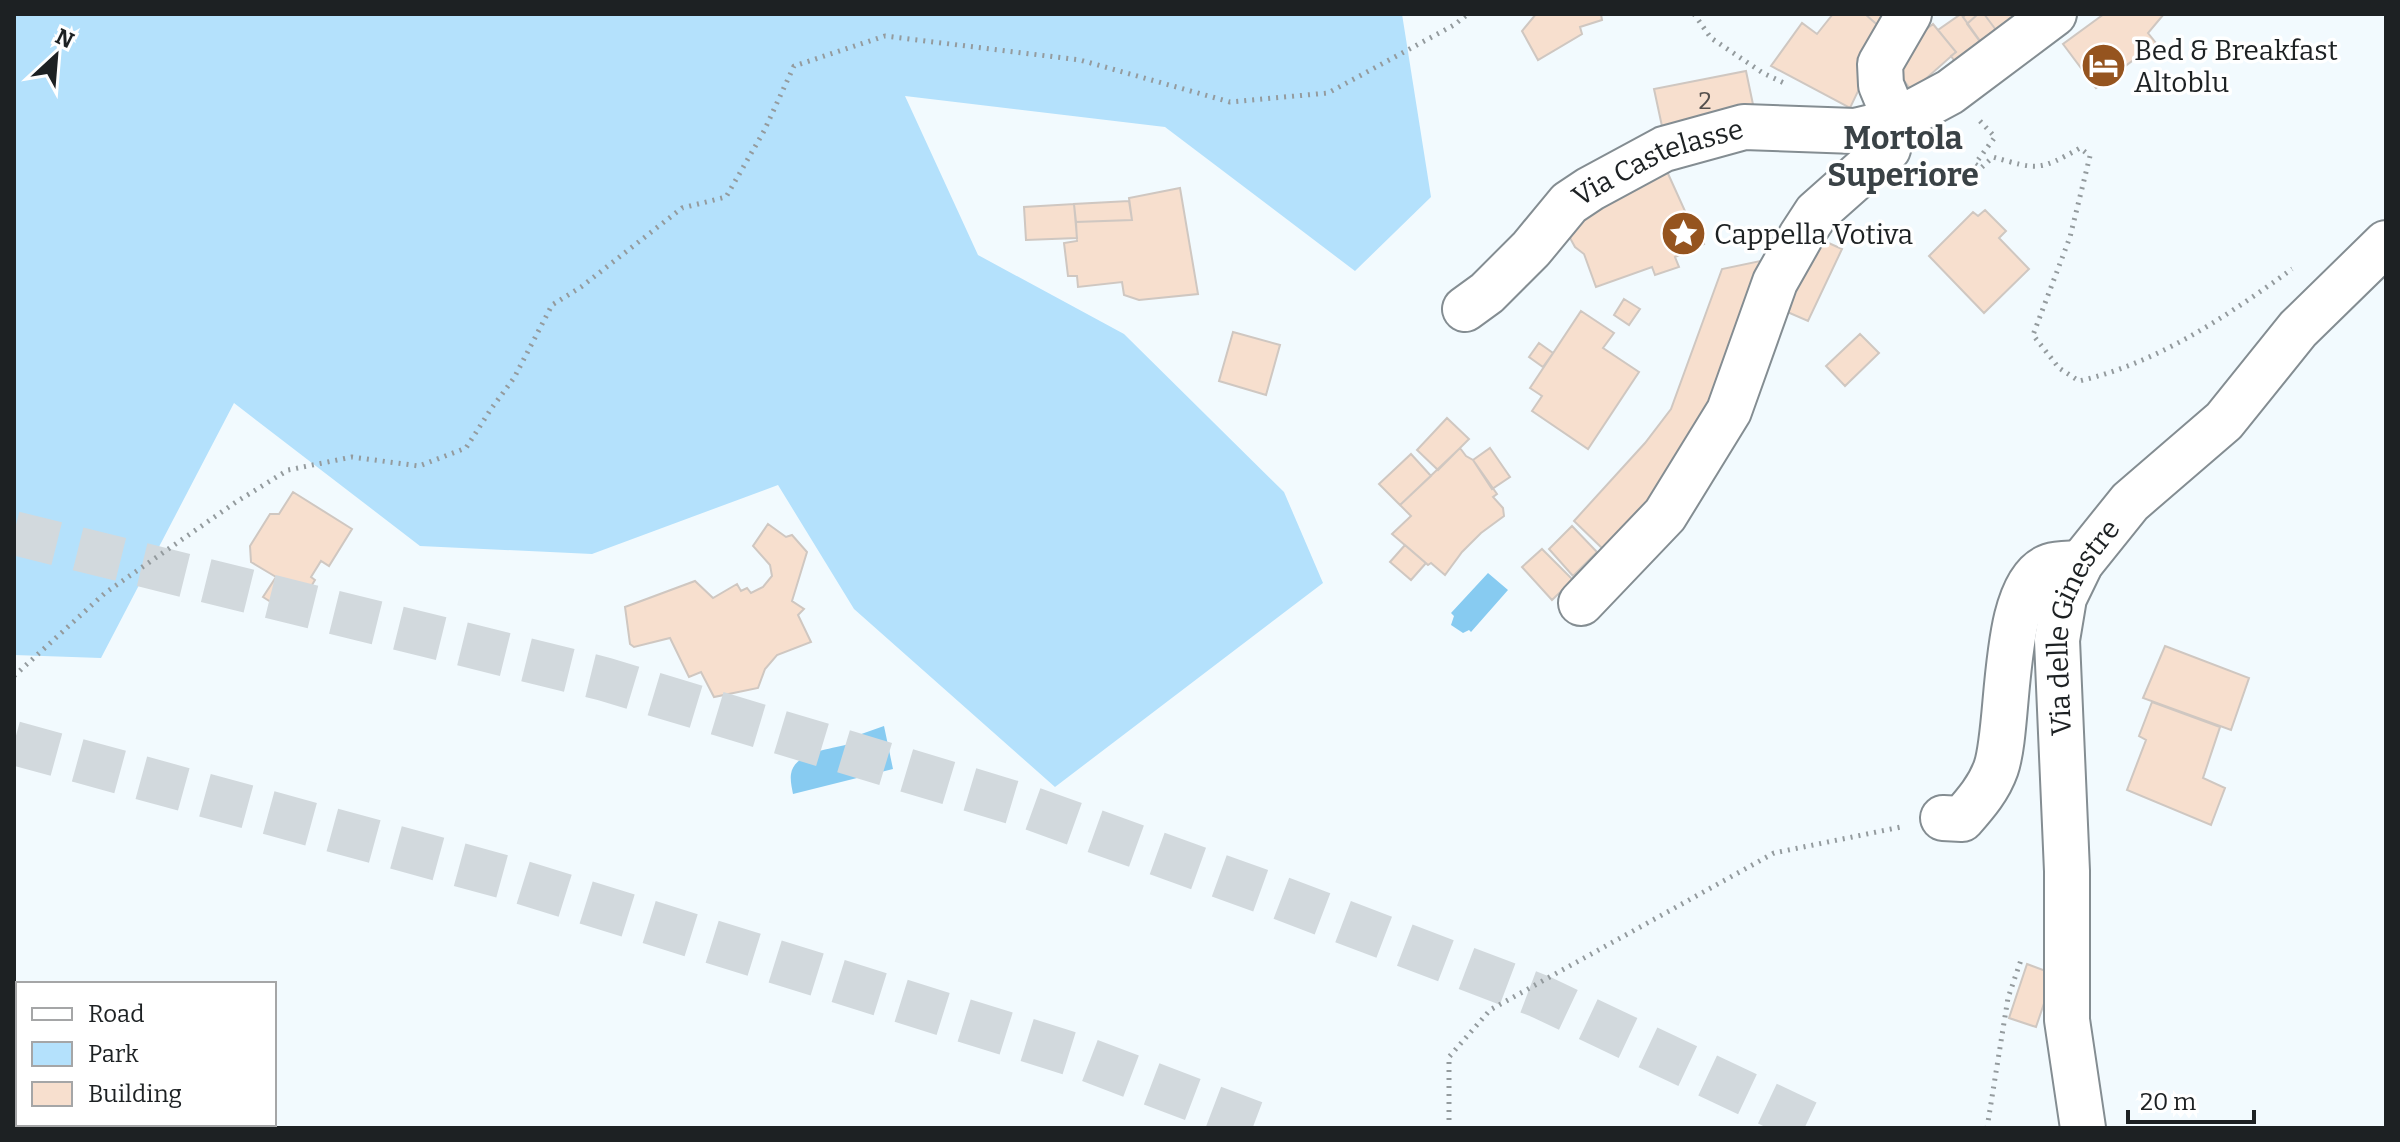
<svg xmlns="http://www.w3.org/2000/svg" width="2400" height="1142" viewBox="0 0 2400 1142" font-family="Bitter,serif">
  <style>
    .green { fill: #b4e1fc }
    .water { fill: #87cbf1 }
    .building { fill: #f7dfce; stroke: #cfc7c1; stroke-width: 2 }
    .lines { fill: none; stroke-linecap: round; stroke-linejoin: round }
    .highway-tunnel { stroke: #d2d9dd; stroke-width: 44; stroke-dasharray: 44 22; stroke-linecap: butt }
    .minor-casing { stroke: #848d92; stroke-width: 48 }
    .path { stroke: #949b9e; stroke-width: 5; stroke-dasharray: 2 6; stroke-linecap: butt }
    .minor { stroke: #fff; stroke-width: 44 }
    .labels { text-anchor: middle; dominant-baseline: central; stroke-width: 7; stroke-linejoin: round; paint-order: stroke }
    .number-label { font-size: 24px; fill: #54504e }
    .poi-label { font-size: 28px; fill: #1d2123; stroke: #fff; text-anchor: start }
    .street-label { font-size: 28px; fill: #1d2123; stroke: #fff }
    .quarter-label { font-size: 32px; font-weight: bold; fill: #3a4246; stroke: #fff }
  </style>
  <rect width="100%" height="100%" fill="#f2fafe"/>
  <path class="green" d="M14 14H1402L1431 197 1355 271 1165 127 905 96 978 255 1124 334 1284 492 1323 583 1055 787 854 609 778 485 592 554 420 546 234 403 101 658 14 655Z"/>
  <path class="water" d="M1488 573 1508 590 1471 632 1469 630 1463 633 1451 625 1454 616 1451 613Z
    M884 726 893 769 793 794C792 788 790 780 791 774 794 752 832 749 849 744L850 738Z"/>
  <path class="building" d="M1536 14H1601L1602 20 1580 27 1582 34 1538 60 1522 31Z
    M1833 14H1865L1882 29 1872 62 1850 108 1771 66 1802 23 1817 34Z
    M1865 14H1894L1882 29Z
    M1961 14 1984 47 1958 66 1951 56 1956 52 1938 30Z
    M1966 14H2027L1983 45 1963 17Z
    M1978 14H1984L1999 34 1984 47 1967 24Z
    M2104 14H2164L2148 33 2156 43 2096 88 2063 44Z
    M1933 24 1956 52 1912 91 1888 60Z
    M1746 71 1755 114 1663 131 1654 89Z
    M1665 167 1689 220 1693 218 1704 244 1675 257 1679 267 1655 275 1652 267 1596 287 1584 254 1575 247 1570 238 1567 225Z
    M1180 188 1198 294 1139 300 1124 295 1122 282 1078 287 1077 276H1068L1064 243 1077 241 1076 222 1132 220 1129 198Z
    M1129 201 1132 220 1076 222 1074 204Z
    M1074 204 1077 238 1026 240 1024 207Z
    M1985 210 2006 231 1999 238 2029 269 1984 313 1929 256 1973 212 1978 216Z
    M1822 240 1842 249 1808 321 1785 311Z
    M1765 260 1708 427 1660 495 1603 549 1574 521 1645 443 1671 409 1722 269Z
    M1624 299 1640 309 1629 325 1614 315Z
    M1581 311 1614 333 1603 348 1639 372 1588 449 1532 411 1542 396 1530 388Z
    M1233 332 1280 345 1266 395 1219 381Z
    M1860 334 1879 353 1845 386 1826 366Z
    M1539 343 1553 353 1543 367 1529 357Z
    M1447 418 1469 439 1438 470 1417 450Z
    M1460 448 1466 456 1473 460 1497 494 1493 497 1503 508 1504 516 1481 533 1462 552 1445 575 1431 563 1428 565 1392 534 1411 516 1400 505Z
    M1490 448 1510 477 1492 489 1473 460Z
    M1411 454 1431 476 1400 505 1379 484Z
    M293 492 352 529 329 566 321 561 311 577 315 580 293 616 263 597 276 577 251 562 250 546 270 514H279Z
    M768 524 786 537 792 535 807 552 792 601 804 609 798 615 811 642 777 655 765 669 758 688 714 697 701 672 689 677 670 638 634 647 630 644 625 607 695 581 713 598 737 584 741 591 747 588 751 593 763 587 772 576 770 565 753 546Z
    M1572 526 1597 552 1573 576 1549 549Z
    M1405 545 1426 563 1411 580 1390 562Z
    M1542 549 1573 580 1552 600 1522 567Z
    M2165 646 2249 678 2231 730 2143 698Z
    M2152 702 2220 727 2203 778 2225 788 2211 825 2127 790 2146 740 2139 736Z
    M2027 964 2054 974 2036 1027 2009 1018Z"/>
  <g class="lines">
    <path class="highway-tunnel" d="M14 533 604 679 1025 806 1278 897 1539 996 1819 1128
      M14 743 508 878 1078 1056 1268 1128"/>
    <defs>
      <g id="minor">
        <path id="s1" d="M1465 309 1487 293 1531 249 1569 203 1590 189 1664 149 1744 127 1855 131 1896 121 1950 92 2054 14"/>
        <path d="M1581 603 1665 515 1729 411 1775 282 1801 236 1816 213 1888 149 1896 121 1881 85 1880 64 1909 14"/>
        <path d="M1943 818 1962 819C1976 803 1989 788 1996 768 2011 725 2000 583 2050 566 2059 563 2071 564 2081 563"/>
        <path id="s2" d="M2083 1128 2067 1020V871L2057 640 2064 598 2081 563 2130 502 2224 421 2298 329 2386 243"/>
      </g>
    </defs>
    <use href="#minor" class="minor-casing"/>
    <path class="path" d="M1694 14 1711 38 1763 73 1784 83
      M1980 121 1995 137 1975 164 1981 168 1993 157C2038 170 2039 171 2080 148L2090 156 2070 237 2033 335 2059 368 2079 381C2158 363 2227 316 2292 269
      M14 676 105 593 236 502 288 470 352 457 419 466 466 448 491 409 514 378 552 305 581 287 682 208 726 197 764 131 794 66 885 36 1080 60 1230 102 1328 93 1454 25 1468 14
      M1449 1128V1057L1490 1010 1774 853 1901 827
      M1987 1128 2008 998 2022 957"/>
    <use href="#minor" class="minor"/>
  </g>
  <defs>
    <symbol id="hotel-disc" viewBox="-11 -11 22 22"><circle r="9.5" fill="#95541f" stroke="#fff"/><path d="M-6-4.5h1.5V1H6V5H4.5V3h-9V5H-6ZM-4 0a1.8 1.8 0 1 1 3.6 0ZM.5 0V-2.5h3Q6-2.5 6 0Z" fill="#fff"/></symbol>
    <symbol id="sight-disc" viewBox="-11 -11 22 22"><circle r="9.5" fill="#95541f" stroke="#fff"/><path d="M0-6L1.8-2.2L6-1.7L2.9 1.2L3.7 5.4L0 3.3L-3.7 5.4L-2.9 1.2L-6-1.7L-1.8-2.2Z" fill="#fff"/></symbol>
  </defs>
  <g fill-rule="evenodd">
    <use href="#hotel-disc" x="2078" y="40" width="51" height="51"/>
    <use href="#sight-disc" x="1658" y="208" width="51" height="51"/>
  </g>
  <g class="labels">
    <g class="number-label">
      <text x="1705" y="101">2</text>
    </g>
    <g class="poi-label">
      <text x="2134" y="50">Bed &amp; Breakfast<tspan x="2134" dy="32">Altoblu</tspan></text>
      <text x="1714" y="234">Cappella Votiva</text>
    </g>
    <g class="street-label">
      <text stroke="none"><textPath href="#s1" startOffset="248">Via Castelasse</textPath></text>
      <text stroke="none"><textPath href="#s2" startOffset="508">Via delle Ginestre</textPath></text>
    </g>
    <g class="quarter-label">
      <text x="1903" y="138">Mortola<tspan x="1903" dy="37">Superiore</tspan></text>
    </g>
  </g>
  <rect width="2400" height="1142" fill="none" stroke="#1d2123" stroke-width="32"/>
  <rect x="16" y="982" width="260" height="144" fill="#ffffff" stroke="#a5a6a7" stroke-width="2"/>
  <rect x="32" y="1008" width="40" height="12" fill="#ffffff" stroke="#a5a6a7" stroke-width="2"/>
  <text x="88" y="1022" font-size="24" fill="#1d2123">Road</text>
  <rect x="32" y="1042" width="40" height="24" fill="#b4e1fc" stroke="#a5a6a7" stroke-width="2"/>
  <text x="88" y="1062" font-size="24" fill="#1d2123">Park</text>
  <rect x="32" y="1082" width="40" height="24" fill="#f7dfce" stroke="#a5a6a7" stroke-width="2"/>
  <text x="88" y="1102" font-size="24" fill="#1d2123">Building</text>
  <g transform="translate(56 56) rotate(26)" stroke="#ffffff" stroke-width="6" paint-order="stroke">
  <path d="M0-6L14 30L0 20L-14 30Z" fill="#1d2123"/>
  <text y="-12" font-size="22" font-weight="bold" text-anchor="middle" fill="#1d2123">N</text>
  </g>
  <path d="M2128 1110v12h126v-12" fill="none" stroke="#1d2123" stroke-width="4"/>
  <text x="2140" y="1110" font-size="24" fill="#1d2123" stroke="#ffffff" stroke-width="6" paint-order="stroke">20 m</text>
</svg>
